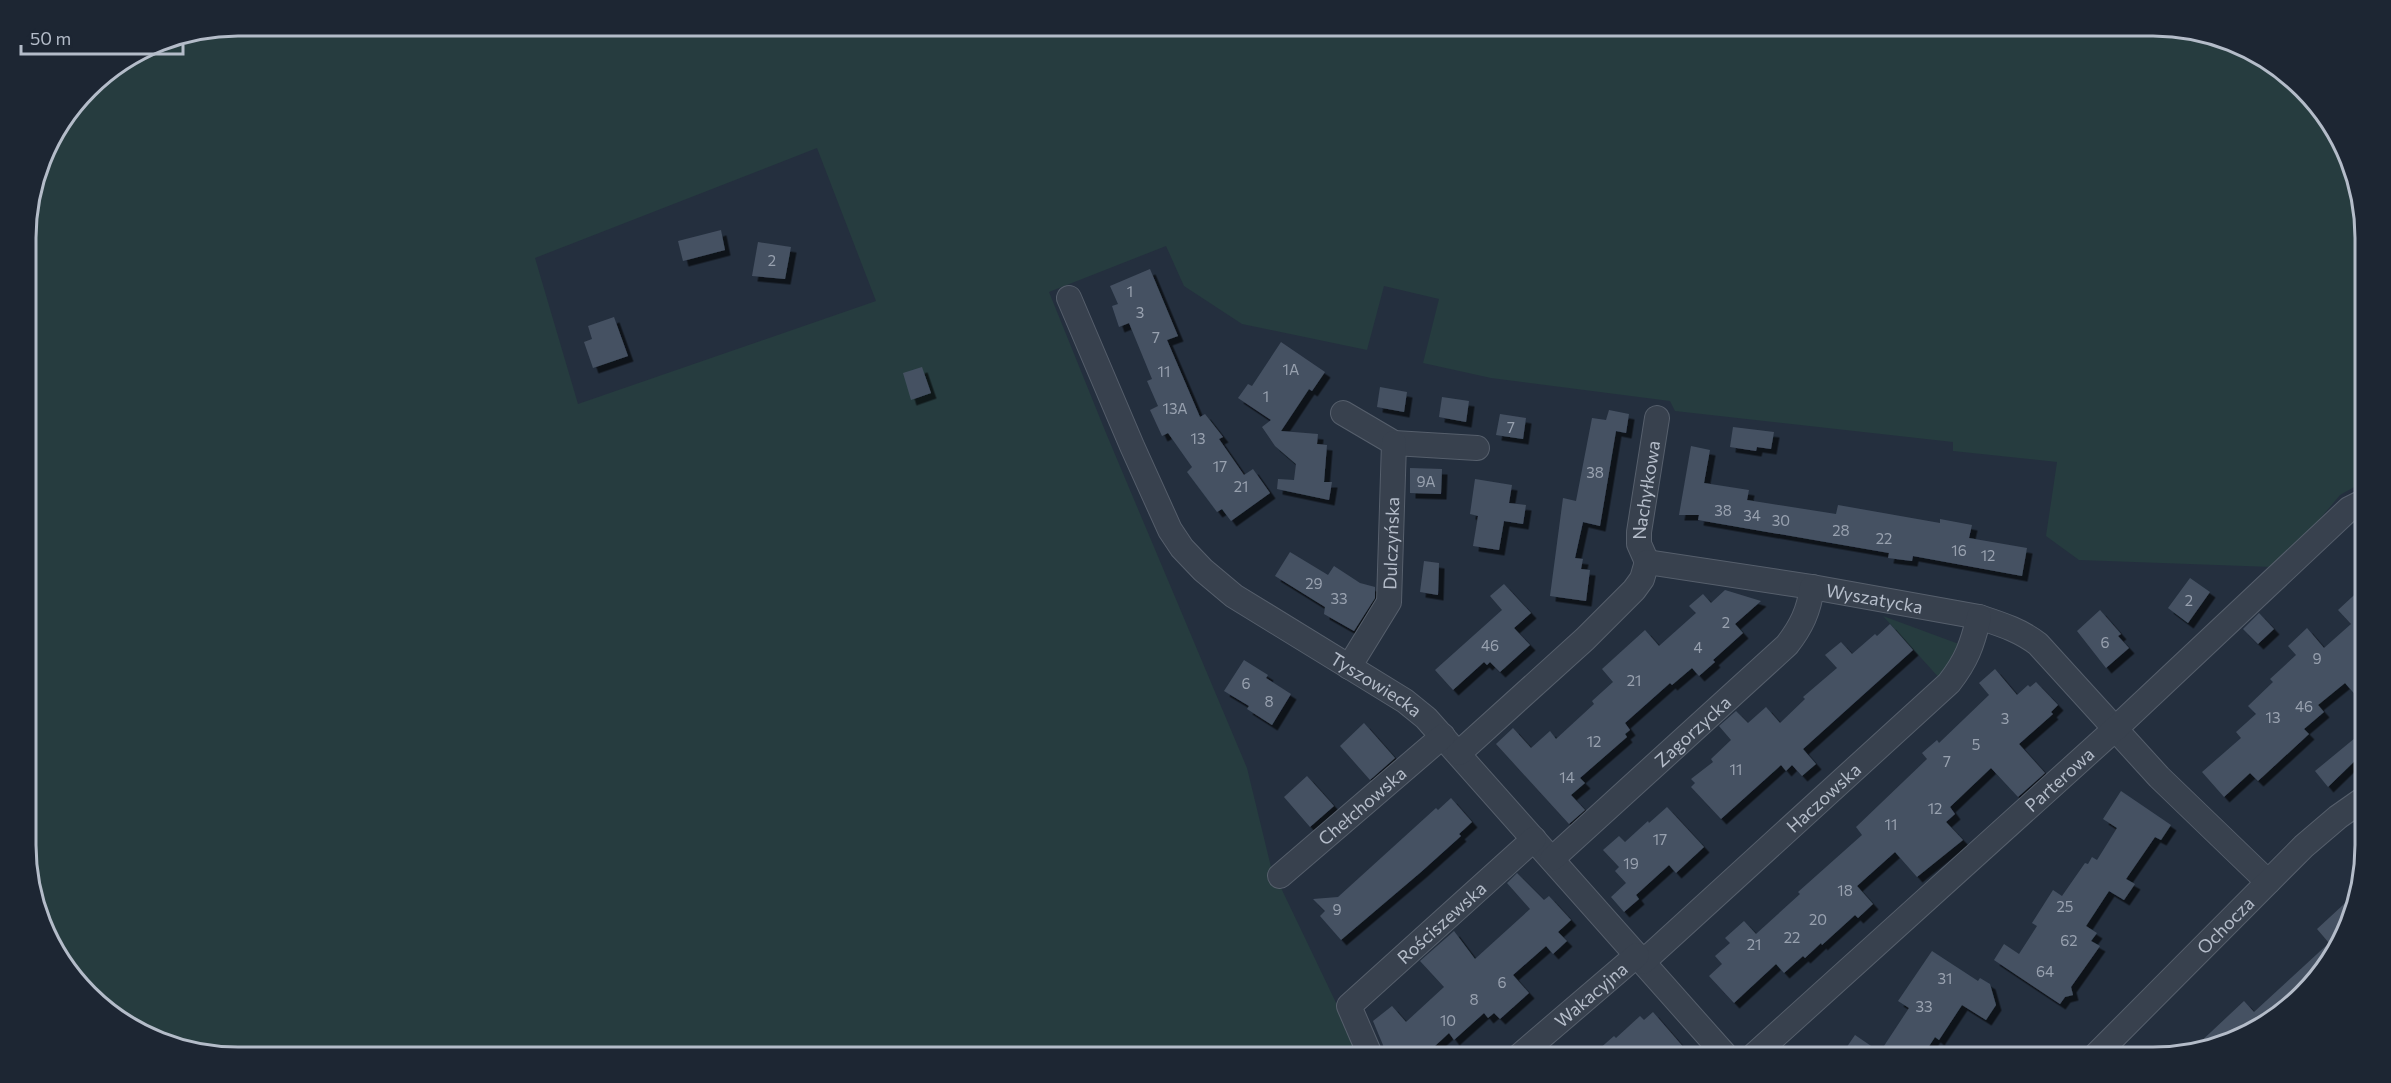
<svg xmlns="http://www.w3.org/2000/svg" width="2391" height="1083" viewBox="0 0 2391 1083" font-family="Commissioner,sans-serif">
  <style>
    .green { fill: #263c3f; fill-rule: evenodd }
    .building { fill: #455162; filter: url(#shadow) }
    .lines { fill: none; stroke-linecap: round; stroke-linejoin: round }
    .minor-casing { stroke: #565f6c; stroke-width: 26 }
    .minor { stroke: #38414e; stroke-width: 24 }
    .labels { text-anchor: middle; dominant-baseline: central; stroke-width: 5; stroke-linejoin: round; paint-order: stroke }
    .number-label { font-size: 15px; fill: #98a1af }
    .street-label { font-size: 18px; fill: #b4bcc9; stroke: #1d2633 }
    .rim { fill: none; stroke: #b4bcc9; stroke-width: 3 }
  </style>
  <defs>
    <filter id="shadow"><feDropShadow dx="5.5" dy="5.5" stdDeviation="0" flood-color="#0009"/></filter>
  </defs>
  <rect width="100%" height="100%" fill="#242f3e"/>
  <path class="green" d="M238 26H2153L2235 42 2322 109 2364 211V485L2356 486 2340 495 2314 526 2272 567 2079 560 2046 536 2057 462 1953 451V442L1675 411 1670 401 1491 378 1423 363 1439 299 1384 286 1367 350 1242 324 1184 286 1166 246 1049 292 1106 433 1247 768 1271 867 1362 1057H238L156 1041 69 974 27 873 26 224 48 144 98 79 157 42ZM817 148 876 301 578 404 535 258Z
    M1883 616 1967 647 1942 681Z"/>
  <path class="building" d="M721 230 725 250 683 261 678 241Z
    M758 242 791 247 785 279 752 276Z
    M1150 269 1178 336 1167 340 1200 417 1205 414 1223 437 1219 439 1244 475 1253 469 1270 493 1231 521 1222 509 1217 512 1187 472 1192 467 1168 433 1162 436 1150 410 1158 406 1147 381 1152 379 1129 323 1119 327 1112 306 1118 304 1110 286Z
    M614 317 628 356 593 368 584 342 592 339 588 326Z
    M1281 342 1325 372 1312 391 1309 389 1281 431 1318 434 1317 444 1327 445 1324 482H1332L1329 500 1277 489 1278 479 1294 480 1296 464 1275 446 1262 427 1271 420 1238 398 1248 384 1252 386Z
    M922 367 931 393 911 400 903 373Z
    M1380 387 1407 392 1404 412 1377 407Z
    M1442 397 1469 401 1466 422 1439 417Z
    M1609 410 1629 414 1626 433 1616 431 1600 526 1583 522 1575 558 1583 559 1581 569 1590 570 1586 601 1550 596 1563 498 1576 501 1592 418 1606 420Z
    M1500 414 1526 418 1523 439 1496 435Z
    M1733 427 1774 432 1771 449 1757 447 1756 451 1730 447Z
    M1691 446 1710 450 1704 483 1749 490 1747 500 1836 514 1838 505 1940 523V519L1972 525 1969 538 2027 548 2022 576 1913 556 1912 561 1888 558 1889 553 1698 520 1699 515H1679Z
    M1410 468 1442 469 1441 494 1410 493Z
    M1475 479 1512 485 1509 503 1526 505 1523 524 1504 521 1499 550 1473 546 1478 516 1470 514Z
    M1290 552 1328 575 1334 566 1360 583 1375 587V598L1354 631 1324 614 1325 607 1275 576Z
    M1424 561 1439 563 1438 595 1420 592Z
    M2190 578 2210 592 2188 623 2168 608Z
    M1504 584 1531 613 1514 628 1530 645 1500 672 1490 662 1487 665 1484 662 1453 690 1435 670 1502 610 1490 596Z
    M2365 585V706L2345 683 2318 705 2324 712 2304 729 2309 734 2258 781 2250 773 2224 797 2202 772 2241 738 2236 732 2256 714 2248 706 2273 682 2270 679 2296 655 2288 646 2307 628 2324 648 2351 624 2338 610Z
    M1725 590 1761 601 1735 624 1743 633 1713 660 1715 662 1699 676 1692 668 1672 685 1670 683 1625 723 1630 730 1625 734 1627 737 1580 778 1585 783 1571 795 1585 810 1569 824 1496 744 1513 728 1531 748 1550 731 1556 739 1594 704 1592 701 1613 682 1602 669 1645 630 1659 646 1696 613 1689 606 1703 594 1711 603Z
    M2100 610 2121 634 2118 636 2129 648 2106 668 2077 631Z
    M2259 613 2274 629 2258 644 2243 629Z
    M1890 624 1913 650 1803 749 1816 764 1802 776 1792 765 1786 771 1781 765 1721 819 1691 787 1695 783 1691 779 1713 762 1711 759 1731 740 1719 726 1736 711 1748 723 1766 707 1780 723 1805 699 1803 697 1837 668 1825 655 1841 642 1852 654 1875 634 1877 636Z
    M1244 660 1268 675 1266 678 1291 694 1272 725 1247 709 1249 706 1224 691Z
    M1995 669 2017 695 2028 685 2030 687 2036 682 2058 705 2051 712 2053 714 2019 744 2045 773 2018 797 1991 768 1950 807 1955 814 1946 822 1963 840 1917 877 1895 852 1857 886 1873 904 1858 918 1855 915 1822 945 1821 943 1805 958 1803 956 1784 973 1776 964 1734 1003 1709 976 1722 964 1715 956 1730 943 1725 938 1744 921 1756 934 1800 894 1798 892 1862 835 1856 827 1927 759 1922 753 1937 740 1939 743 1989 695 1979 683Z
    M1364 723 1395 758 1370 780 1340 746Z
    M2355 738 2365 751 2328 787 2315 771Z
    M1307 776 1334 806 1310 827 1284 797Z
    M2121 791 2171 825 2161 840 2155 837 2126 879 2135 884 2124 900 2109 891 2086 926 2097 933 2091 941 2100 946 2071 987 2073 995 2065 997 2060 1004 1994 960 2004 944 2019 954 2037 926 2032 923 2053 890 2062 896 2085 863 2088 864 2092 857 2097 860 2117 828 2103 819Z
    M1451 798 1472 822 1459 834 1461 836 1421 872 1341 940 1320 916 1325 911 1313 899 1338 897 1436 808 1438 810Z
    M1667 807 1704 847 1676 873 1669 865 1636 895 1639 899 1624 912 1611 897 1626 883 1615 871 1619 867 1603 850 1619 836 1625 842 1648 821 1649 823Z
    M1517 873 1544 900 1549 896 1571 920 1558 932 1567 941 1553 954 1546 946 1513 975 1529 993 1500 1019 1494 1013 1488 1018 1484 1013 1454 1040 1449 1033 1423 1057H1411L1403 1050 1394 1057H1388L1373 1021 1392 1006 1406 1022 1444 987 1420 961 1454 931 1475 959 1530 909 1507 883Z
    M2356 893 2349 927 2321 975 2271 1021 2195 1047 2244 1001 2254 1012 2329 943 2317 929Z
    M1932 951 1978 981 1980 978 1990 984 1996 1005 1986 1020 1962 1005 1939 1040 1935 1037 1922 1057H1840L1855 1035 1880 1052 1909 1008 1898 1001Z
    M1653 1012 1685 1049 1676 1057H1590L1614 1036 1616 1038 1640 1016 1644 1020Z"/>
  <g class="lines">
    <defs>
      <g id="minor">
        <path id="s1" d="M1069 298 1132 446 1170 530 1182 548 1203 570 1234 596 1405 701 1426 718 1727 1057"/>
        <path d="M1343 413 1394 443 1477 448"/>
        <path id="s2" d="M1647 562 1639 544V532L1657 418"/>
        <path id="s3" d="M1349 667 1389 602 1394 443"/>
        <path id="s4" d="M1459 753 1585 639 1634 590 1642 579 1647 562 1812 587 1979 617C2000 624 2020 630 2038 644L2159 777 2268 882"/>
        <path id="s5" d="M1552 859 1787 645C1801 627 1809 611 1812 587"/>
        <path id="s6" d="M1280 876 1443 736"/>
        <path id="s7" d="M1643 962 1949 683C1967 660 1972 645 1979 617"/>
        <path id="s8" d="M1371 1057 1349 1006 1534 839"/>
        <path id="s9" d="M1518 1057 1637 955"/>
        <path id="s10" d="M1752 1057 2115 729 2349 509 2365 501"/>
        <path id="s11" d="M2094 1057 2304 846 2338 817 2365 798"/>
      </g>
    </defs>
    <use href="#minor" class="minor-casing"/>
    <use href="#minor" class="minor"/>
  </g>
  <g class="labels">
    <g class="number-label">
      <text x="772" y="260">2</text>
      <text x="1130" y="291">1</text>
      <text x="1140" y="312">3</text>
      <text x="1156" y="337">7</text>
      <text x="1291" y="369">1A</text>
      <text x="1164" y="371">11</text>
      <text x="1266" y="396">1</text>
      <text x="1175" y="408">13A</text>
      <text x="1511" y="427">7</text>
      <text x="1198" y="438">13</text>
      <text x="1220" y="466">17</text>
      <text x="1595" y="472">38</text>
      <text x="1426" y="481">9A</text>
      <text x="1241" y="486">21</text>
      <text x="1723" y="510">38</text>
      <text x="1752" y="515">34</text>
      <text x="1781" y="520">30</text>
      <text x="1841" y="530">28</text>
      <text x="1884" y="538">22</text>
      <text x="1959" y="550">16</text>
      <text x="1988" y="555">12</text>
      <text x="1314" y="583">29</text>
      <text x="1339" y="598">33</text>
      <text x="2189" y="600">2</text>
      <text x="1726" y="622">2</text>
      <text x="2105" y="642">6</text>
      <text x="1490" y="645">46</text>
      <text x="1698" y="647">4</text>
      <text x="2317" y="658">9</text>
      <text x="1634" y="680">21</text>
      <text x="1246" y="683">6</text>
      <text x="1269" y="701">8</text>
      <text x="2304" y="706">46</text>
      <text x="2273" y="717">13</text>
      <text x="2005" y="718">3</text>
      <text x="1594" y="741">12</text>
      <text x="1976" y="744">5</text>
      <text x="1947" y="761">7</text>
      <text x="1736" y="769">11</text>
      <text x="1567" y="777">14</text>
      <text x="1935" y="808">12</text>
      <text x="1891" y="824">11</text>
      <text x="1660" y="839">17</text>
      <text x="1631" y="863">19</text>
      <text x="1845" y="890">18</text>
      <text x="2065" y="906">25</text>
      <text x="1337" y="909">9</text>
      <text x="1818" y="919">20</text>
      <text x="1792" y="937">22</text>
      <text x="2069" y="940">62</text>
      <text x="1754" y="944">21</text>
      <text x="2045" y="971">64</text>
      <text x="1945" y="978">31</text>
      <text x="1502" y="982">6</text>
      <text x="1474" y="999">8</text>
      <text x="1924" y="1006">33</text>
      <text x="1448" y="1020">10</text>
    </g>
    <g class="street-label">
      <text stroke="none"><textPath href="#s2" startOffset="74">Nachyłkowa</textPath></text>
      <text stroke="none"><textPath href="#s3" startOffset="135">Dulczyńska</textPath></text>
      <text stroke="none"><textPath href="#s4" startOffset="501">Wyszatycka</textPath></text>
      <text stroke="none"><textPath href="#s1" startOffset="513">Tyszowiecka</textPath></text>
      <text stroke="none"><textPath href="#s5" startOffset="190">Zagorzycka</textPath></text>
      <text stroke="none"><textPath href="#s10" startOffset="414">Parterowa</textPath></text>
      <text stroke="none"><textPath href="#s7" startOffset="244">Haczowska</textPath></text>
      <text stroke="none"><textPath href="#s6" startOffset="108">Chełchowska</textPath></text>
      <text stroke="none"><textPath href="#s8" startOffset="180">Rościszewska</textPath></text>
      <text stroke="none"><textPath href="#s11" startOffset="186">Ochocza</textPath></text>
      <text stroke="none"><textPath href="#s9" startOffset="96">Wakacyjna</textPath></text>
    </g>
  </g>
  <path d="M0 0H2391V1083H0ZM238 36H2153A202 202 0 0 1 2355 238V845A202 202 0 0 1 2153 1047H238A202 202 0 0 1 36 845V238A202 202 0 0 1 238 36Z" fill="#1d2633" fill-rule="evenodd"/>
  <path class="rim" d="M238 36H2153A202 202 0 0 1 2355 238V845A202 202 0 0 1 2153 1047H238A202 202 0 0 1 36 845V238A202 202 0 0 1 238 36Z"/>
  <path d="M21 45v9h162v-9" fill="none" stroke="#b4bcc9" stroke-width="3"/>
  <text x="30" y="45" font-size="18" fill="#b4bcc9" stroke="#1d2633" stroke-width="4.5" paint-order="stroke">50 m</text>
</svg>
